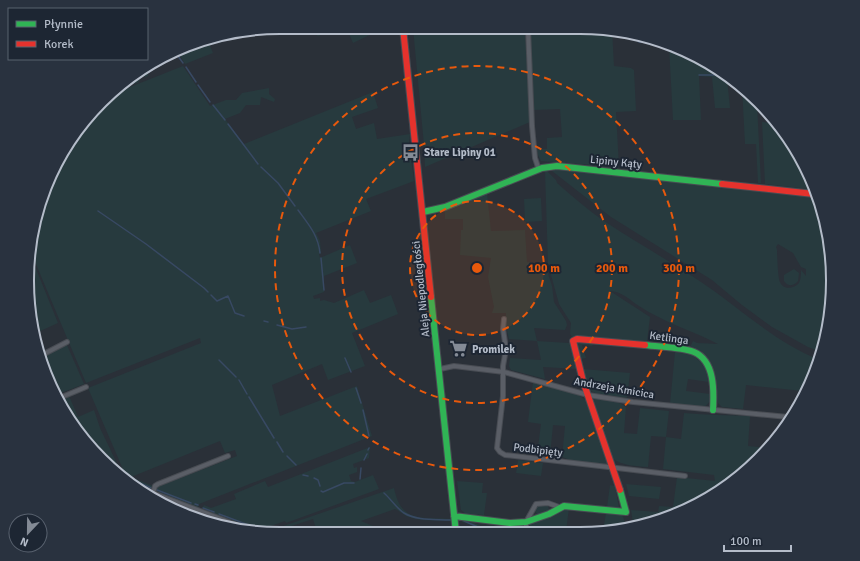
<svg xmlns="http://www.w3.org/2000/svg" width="860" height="561" viewBox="0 0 860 561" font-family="Signika,sans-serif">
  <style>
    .green { fill: #273a3e; fill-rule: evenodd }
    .water { fill: #384963 }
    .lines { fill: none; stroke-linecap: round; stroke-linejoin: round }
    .stream { stroke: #384963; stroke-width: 1.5 }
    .street-casing { stroke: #484c53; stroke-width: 6 }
    .fast-casing { stroke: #484c53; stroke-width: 8 }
    .jam-casing { stroke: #484c53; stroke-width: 8 }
    .street { stroke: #5a5e66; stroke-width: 4 }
    .fast { stroke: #30b455; stroke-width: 6 }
    .jam { stroke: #e5322d; stroke-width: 6 }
    .ring { fill: none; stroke: #e8590c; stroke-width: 2; stroke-dasharray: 7 5 }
    .labels { text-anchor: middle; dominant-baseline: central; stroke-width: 4; stroke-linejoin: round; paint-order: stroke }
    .poi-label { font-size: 11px; font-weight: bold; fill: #b4bcc9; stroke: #1d2633; text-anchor: start }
    .street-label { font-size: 11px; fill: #b4bcc9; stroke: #1d2633 }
    .rim { fill: none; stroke: #b4bcc9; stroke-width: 2 }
    .centre { fill: #e8590c; stroke: #1d2633; stroke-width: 2 }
    .ring-label { font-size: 12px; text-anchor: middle; font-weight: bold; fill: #e8590c; stroke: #1d2633; stroke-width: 4; stroke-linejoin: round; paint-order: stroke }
  </style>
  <rect width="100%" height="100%" fill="#2a3038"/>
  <path class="green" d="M307 27H342L318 36Z
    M346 27 384 28 353 43Z
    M413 28 525 29 530 122 425 167 424 145Z
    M530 29H612L614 66 631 68 634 70 636 111 616 112 619 167 541 161 538 155 537 149H547V138L562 137 560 109 534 110Z
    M207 39 213 53 185 64 177 51 199 40Z
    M669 46 691 53 730 79H727L730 108H715L712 77 699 76 701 120H673Z
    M155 62 148 72V76L145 77 144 74 141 73V77L138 83 131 84 132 79 137 78 136 74 139 70Z
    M183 66 210 106 226 100H236L242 93 269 88V94L275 99 274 102 261 97 260 105H246L240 113 225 119 244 144 373 92 378 108 352 117 356 129 374 123 377 139 410 134 409 143 414 181 366 199 371 211 316 233 320 241 321 253 319 254 320 258 350 245 357 263 324 276V292L313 296 314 299 320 298V301L324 300 334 303 364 290 370 303 391 295 398 314 352 333 365 366 328 380 322 364 272 385 280 416 357 386 372 436 199 504 198 507H193L155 492 157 487 237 456 235 450 225 453 220 441 131 477 153 486 150 490 139 485 125 474 88 388 201 343 200 338 86 383 30 250 41 199 79 126 115 93Z
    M742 87 746 90 757 104 761 183H758L756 144H745Z
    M762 122 772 123 807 168 808 189 765 184Z
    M562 168 815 197 832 264 821 352 808 347 772 327 742 305 712 280 611 217 552 171ZM778 244 793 253 801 267 806 269V276L801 270C801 274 801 279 799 283 794 289 783 290 780 282 778 280 777 254 777 250L776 247Z
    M546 170 556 180 557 183C573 197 589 211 607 223 636 242 666 259 695 278 737 305 772 341 820 360L803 391 746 385 743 409 722 407 718 403 715 375H712L710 367 689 349 693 341 697 343 718 344C693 331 663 322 639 306 630 300 621 291 610 291L650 317 647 341 641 342 573 338 570 334 571 323 559 304 548 264 545 171Z
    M487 193 491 231 525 230 527 262 545 264 552 286 554 302 566 321 567 325 565 330 534 328 537 341 569 343 578 369 543 367 545 379 511 370 509 366 510 358 541 360 537 341 509 339 506 326V313H492L494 307 488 277 491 258 460 255 461 230H463V219H445V210Z
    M541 198 542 221 525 222 524 199Z
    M30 254 58 323 38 332 45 350 38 353 36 346 28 264Z
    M794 269 799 273 798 281C794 286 788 287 784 281V275Z
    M577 342H595L592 346 582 345 586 358 580 359 577 355 575 343Z
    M67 345 84 384 56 395 41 358Z
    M675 352 692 355 705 365 709 382 688 379 686 391 710 394V401L705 407 670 404Z
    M583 369 630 373 627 398C616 397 597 397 589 389Z
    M533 382 578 395 586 400 590 406 610 466 573 461 562 457 565 426 553 425 550 456 537 455 541 424 528 422Z
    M69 396 78 417 94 410 100 428 122 474 121 476 114 471 61 407 58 401Z
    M595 398 618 402 626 407 624 433 637 434 640 408 669 411 666 437 681 439 684 413C706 415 728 415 750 416L748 446 769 448 691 508 633 523 631 510 658 512 659 506 673 507 677 477 715 481 714 475 663 469 666 437 651 436 648 467C635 466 623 466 612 458L593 401Z
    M370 447 369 458 353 464 354 468 357 467V472L349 475 351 481 355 482 373 475 379 489 286 523 285 521 265 528 263 532H260L202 509 204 505 211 508 236 499 234 494 265 481 268 487Z
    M518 460 543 463 541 476 516 473Z
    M457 481 483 483 482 493H487L484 515 466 514 461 510Z
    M626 484 661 487 659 499 629 496Z
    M610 485 615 486 619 508 607 507Z
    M394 488C401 523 421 517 451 519V521C437 520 422 522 409 517 403 515 400 511 395 509L361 521 390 533 317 532 313 519 279 530V532H266Z
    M149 493 249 532 183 515Z
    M541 505 548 506 549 510 540 515 537 514 534 510 536 506Z
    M569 508 566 531 529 527 530 523 550 517Z
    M606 513 621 514 623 517 626 525 603 531Z
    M464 519 479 525 490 533C483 533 472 524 462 522V520Z"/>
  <path class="water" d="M635 36 655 42 639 43 635 40Z"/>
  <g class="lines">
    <path class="stream" d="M175 52 183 63
      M186 67 196 82
      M699 75H715
      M717 76H726
      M198 85 210 102
      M213 105 225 120
      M228 124 258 164
      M261 167 278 183 295 206
      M298 210C309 225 318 235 320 253
      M98 211 146 244 204 288 208 292
      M321 258 324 290
      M211 295 217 301 228 296 235 313 244 316
      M264 321 268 322
      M277 325 292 329 306 327
      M345 358 351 372
      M219 360 236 377
      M239 380 247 394
      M356 388 361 403
      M249 397 274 438
      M363 410 369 436
      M781 428 785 421
      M277 442 283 452
      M368 450 369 448
      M287 456 296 465
      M364 460 367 454
      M303 475 308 476
      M314 478 318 480 320 486
      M360 479 361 468
      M140 483 151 488
      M157 490 191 503
      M321 491 323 492 344 483H354
      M384 493C391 499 396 508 404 513 417 521 435 519 450 520
      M195 504 198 505
      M203 508 214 512
      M219 514 262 530V531
      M464 521 478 527 487 533
      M329 532 335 531 342 532"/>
    <defs>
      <path id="street" d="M528 29 532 126 535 158 539 170
        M504 319 503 329 506 349 503 366V396L497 448 500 452 505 455 685 476
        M40 356 67 342
        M440 369 454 366 504 372 588 395 633 402 788 417
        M57 399 86 387
        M132 483 153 493 255 532
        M153 493 155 486 158 484 228 456
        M526 533V522L536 504 548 503 559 507"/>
      <path id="fast" d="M423 212 445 207 542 168 557 166 722 184
        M431 297 456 533
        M645 345C659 347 682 347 694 352 715 361 714 391 713 410
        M454 516 510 523 526 522 549 514 564 506 626 512 620 490"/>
      <path id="jam" d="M403 28 431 297
        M722 184 814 194
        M620 490 583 381 573 341 577 339 645 345"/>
    </defs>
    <use href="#street" class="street-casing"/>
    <use href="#fast" class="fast-casing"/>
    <use href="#jam" class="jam-casing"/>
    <use href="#street" class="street"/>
    <use href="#fast" class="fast"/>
    <use href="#jam" class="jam"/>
  </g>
  <circle cx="477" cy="268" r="67" fill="#e8590c" fill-opacity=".12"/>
  <g class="ring">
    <circle cx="477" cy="268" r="67"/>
    <circle cx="477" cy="268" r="135"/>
    <circle cx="477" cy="268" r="202"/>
  </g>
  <defs>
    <symbol id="bus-bare" viewBox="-9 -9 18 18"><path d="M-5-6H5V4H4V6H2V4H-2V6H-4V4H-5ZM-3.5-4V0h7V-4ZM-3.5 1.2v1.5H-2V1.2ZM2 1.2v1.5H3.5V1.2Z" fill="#848b96" stroke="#1d2633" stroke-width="2.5" paint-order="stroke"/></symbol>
    <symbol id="supermarket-bare" viewBox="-9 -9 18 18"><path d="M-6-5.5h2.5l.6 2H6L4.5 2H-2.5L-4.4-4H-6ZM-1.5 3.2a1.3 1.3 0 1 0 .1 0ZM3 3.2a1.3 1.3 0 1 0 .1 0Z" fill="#848b96" stroke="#1d2633" stroke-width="2.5" paint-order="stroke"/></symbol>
  </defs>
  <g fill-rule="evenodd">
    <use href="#bus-bare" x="398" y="140" width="25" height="25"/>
    <use href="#supermarket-bare" x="446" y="336" width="25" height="25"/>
  </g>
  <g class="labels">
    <g class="poi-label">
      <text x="424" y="152">Stare Lipiny 01</text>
      <text x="472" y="349">Promilek</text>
    </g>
    <g class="street-label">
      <text transform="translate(616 162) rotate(6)">Lipiny Kąty</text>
      <text transform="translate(421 289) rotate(-96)">Aleja Niepodległości</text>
      <text transform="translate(669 338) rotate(8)">Ketlinga</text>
      <text transform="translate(614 388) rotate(10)">Andrzeja Kmicica</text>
      <text transform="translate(538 450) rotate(7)">Podbipięty</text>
    </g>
  </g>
  <path d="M0 0H860V561H0ZM280 34H580A246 246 0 0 1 826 280V281A246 246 0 0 1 580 527H280A246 246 0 0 1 34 281V280A246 246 0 0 1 280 34Z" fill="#29323f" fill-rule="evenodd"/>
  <path class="rim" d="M280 34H580A246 246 0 0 1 826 280V281A246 246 0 0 1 580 527H280A246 246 0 0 1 34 281V280A246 246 0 0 1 280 34Z"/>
  <circle cx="477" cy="268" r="6" class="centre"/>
  <g class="ring-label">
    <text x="544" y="272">100 m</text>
    <text x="612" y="272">200 m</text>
    <text x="679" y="272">300 m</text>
  </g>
  <rect x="8" y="8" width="140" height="52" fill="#1d2633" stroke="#59626f"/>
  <rect x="16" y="21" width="20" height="6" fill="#30b455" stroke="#59626f"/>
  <text x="44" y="28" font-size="12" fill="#b4bcc9">Płynnie</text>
  <rect x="16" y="41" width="20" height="6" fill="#e5322d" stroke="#59626f"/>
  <text x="44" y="48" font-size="12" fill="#b4bcc9">Korek</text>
  <g transform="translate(28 533) rotate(202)"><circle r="19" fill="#1d2633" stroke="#59626f"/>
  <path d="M0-3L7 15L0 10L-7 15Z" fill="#848b96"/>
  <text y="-6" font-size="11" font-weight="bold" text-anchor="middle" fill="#b4bcc9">N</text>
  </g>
  <path d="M724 545v6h67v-6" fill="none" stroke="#b4bcc9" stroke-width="2"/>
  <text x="730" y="545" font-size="12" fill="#b4bcc9" stroke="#1d2633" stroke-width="3" paint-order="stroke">100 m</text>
</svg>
